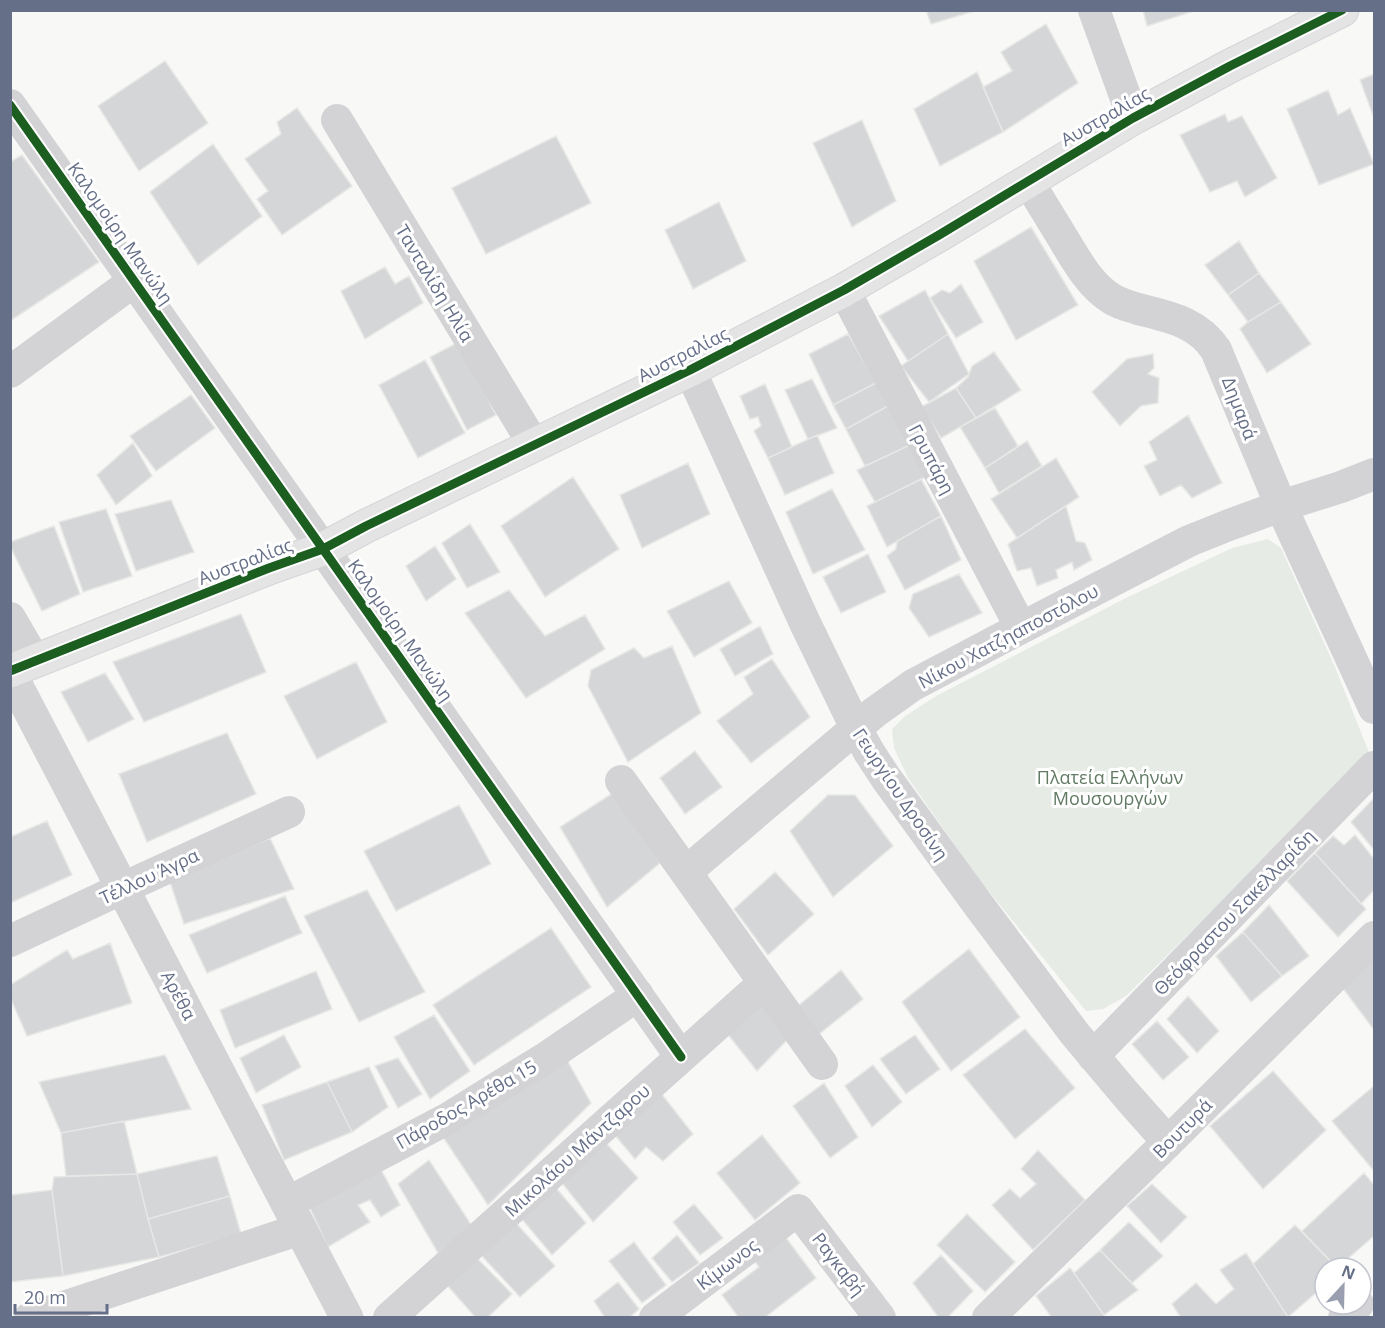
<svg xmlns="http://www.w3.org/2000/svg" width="1385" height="1328" viewBox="0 0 1385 1328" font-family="'Open Sans',sans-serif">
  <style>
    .green { fill: #e6ebe5 }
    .building { fill: #d5d6d7; stroke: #e7e7e6; stroke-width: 1.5 }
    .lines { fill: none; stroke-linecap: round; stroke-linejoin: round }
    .secondary-casing { stroke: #d4d5d7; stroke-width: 35 }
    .minor { stroke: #d3d3d5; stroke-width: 32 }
    .tertiary { stroke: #d3d3d5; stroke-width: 33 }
    .secondary { stroke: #e4e4e5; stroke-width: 33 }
    .cycleway-casing { stroke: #fff; stroke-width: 13 }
    .cycleway { stroke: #1b5e20; stroke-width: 9 }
    .labels { text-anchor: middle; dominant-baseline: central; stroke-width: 6; stroke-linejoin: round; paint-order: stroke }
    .street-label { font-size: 18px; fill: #666f88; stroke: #fff }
    .park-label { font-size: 18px; fill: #627a64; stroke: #fff }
  </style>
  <rect width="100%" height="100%" fill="#f8f8f7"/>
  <path class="green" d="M1268 539 1281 548 1335 667 1370 755 1126 996 1103 1009 1086 1011 978 878 908 778 894 748 892 729 904 717 936 696 1126 598 1232 548Z"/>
  <path class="building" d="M926 10H978L931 24Z
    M1143 10H1197L1147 26Z
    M1046 24 1078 83 1003 132 983 87 1012 71 1001 52Z
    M165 61 208 123 139 171 98 106Z
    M977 72 1003 132 940 166 914 109Z
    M1374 74V118L1360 80Z
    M1328 90 1338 115 1350 108 1374 164 1319 185 1287 109Z
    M297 108 352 186 282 235 257 199 268 191 245 159 281 134 277 122Z
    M1225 114 1228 122 1242 116 1277 178 1245 197 1237 181 1210 192 1180 135Z
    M862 120 896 201 852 227 813 143Z
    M556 136 591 203 486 254 452 188Z
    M213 144 262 216 198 265 150 192Z
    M22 155 99 262 10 321V162Z
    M719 202 746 261 693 289 665 230Z
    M1031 227 1078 305 1016 340 974 261Z
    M1239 241 1259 273 1228 295 1205 265Z
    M385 267 395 284 409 276 423 303 365 339 341 291Z
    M1259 273 1281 302 1248 322 1228 295Z
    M961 284 983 322 956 338 930 298 942 290 950 293Z
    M925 290 948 334 908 361 879 316Z
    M1281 302 1311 344 1267 373 1240 329 1248 322Z
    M848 334 876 383 833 405 809 354Z
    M948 334 969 374 929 402 901 366Z
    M459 342 496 415 467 430 430 357Z
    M994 352 1021 390 976 418 956 388 968 377 972 366Z
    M1153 354 1154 368 1148 374 1159 378 1158 403 1141 406 1120 426 1092 392 1127 359Z
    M425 360 465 433 418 458 379 385Z
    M812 379 837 428 808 439 785 390Z
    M876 383 888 406 846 429 833 405Z
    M765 384 792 447 768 458 754 431 761 426 758 417 750 419 740 396Z
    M956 388 976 418 941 438 921 407Z
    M191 395 215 428 156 471 130 436Z
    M888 406 910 445 865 466 846 429Z
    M995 408 1018 446 985 468 960 427Z
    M1188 415 1222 483 1192 498 1181 485 1160 496 1144 466 1157 460 1149 442Z
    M817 435 834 473 785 495 768 458Z
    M1027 441 1042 466 999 493 985 468Z
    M133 443 152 476 116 505 97 475Z
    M910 445 928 476 875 502 857 470Z
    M1056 458 1079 497 1017 538 991 499Z
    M688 463 710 514 642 548 620 495Z
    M573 477 619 549 545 597 501 526Z
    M921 479 941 516 887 547 867 506Z
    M832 489 865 550 813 574 786 512Z
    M171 500 194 552 136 571 115 514Z
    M1066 506 1076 541 1085 543 1092 560 1074 570 1072 562 1056 570 1058 578 1037 586 1031 568 1017 571 1008 544Z
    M106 509 132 576 83 592 59 522Z
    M941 516 961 560 905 590 887 556 896 549 897 541Z
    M470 524 500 572 467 588 442 543Z
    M54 526 80 594 42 611 10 546V542Z
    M435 546 456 579 426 601 406 566Z
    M868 554 886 592 841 613 823 577Z
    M959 574 982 613 929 637 909 608 913 594Z
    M729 581 752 623 694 657 667 611Z
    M509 590 545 636 585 615 605 649 526 698 465 613Z
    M241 614 266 672 144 722 113 662Z
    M760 626 773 654 735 676 720 649Z
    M672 646 701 713 628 762 588 686 591 670 634 648 644 658Z
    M772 659 810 717 751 763 717 721 753 694 744 677Z
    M356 662 387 722 317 759 284 696Z
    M105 673 134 719 88 742 61 692Z
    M227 733 256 794 147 842 119 774Z
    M695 751 722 787 685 814 660 778Z
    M616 791 660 863 607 907 560 827Z
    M828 795H855L893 846 833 897 790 831Z
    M1374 798V850L1351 822Z
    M459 805 491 864 396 911 364 851Z
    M47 821 72 875 10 903V837Z
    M1355 835 1374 859V890L1361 904 1315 853 1333 836 1344 845Z
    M270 838 294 889 184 924 170 882Z
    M1315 853 1366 909 1338 937 1287 881Z
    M775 872 814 914 768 955 734 909Z
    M367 890 425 992 359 1022 304 916Z
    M285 896 302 933 207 973 189 935Z
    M1269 905 1309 956 1282 976 1243 932Z
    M551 928 591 987 474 1065 433 1005Z
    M1243 932 1282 976 1251 1002 1216 956Z
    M110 943 132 1003 27 1036 10 997V985L67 950 73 959Z
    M969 949 1020 1017 951 1071 902 1002Z
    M1374 959V1030L1342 987Z
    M841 970 863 999 818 1035 798 1006Z
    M316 971 332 1009 235 1048 220 1010Z
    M1188 996 1219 1031 1197 1053 1167 1019Z
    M760 998 790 1037 757 1071 726 1032Z
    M434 1015 470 1071 430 1099 394 1037Z
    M1157 1021 1189 1057 1163 1080 1132 1044Z
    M1025 1029 1075 1088 1015 1139 963 1075Z
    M284 1035 301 1067 256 1093 240 1058Z
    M915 1035 940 1069 906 1094 880 1059Z
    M165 1055 191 1109 61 1133 39 1082Z
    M398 1058 422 1094 398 1108 375 1066Z
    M567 1060 591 1103 488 1205 443 1137Z
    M873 1065 902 1102 872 1127 845 1086Z
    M369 1067 388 1107 352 1132 327 1082Z
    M1273 1071 1326 1130 1263 1189 1210 1126Z
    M327 1082 352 1132 284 1160 262 1105Z
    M824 1083 858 1137 830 1158 793 1106Z
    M1374 1086V1171L1332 1121Z
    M660 1092 693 1134 663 1161 646 1147 635 1159 613 1133Z
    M124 1121 137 1174 66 1176 61 1133Z
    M762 1135 800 1183 755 1220 717 1173Z
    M607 1144 638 1178 593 1222 562 1183Z
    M1038 1150 1085 1200 1033 1250 992 1205 1010 1189 1020 1198 1036 1184 1021 1169Z
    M217 1156 230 1196 148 1219 137 1174Z
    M429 1160 472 1226 438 1253 398 1184Z
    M377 1162 400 1205 381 1217 370 1200 358 1205 370 1222 328 1247 307 1202Z
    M1364 1173 1374 1185V1236L1337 1268 1302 1231Z
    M137 1174 148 1219 159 1257 63 1276 52 1190 54 1177Z
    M1152 1184 1187 1217 1161 1243 1127 1206Z
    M556 1188 586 1223 552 1255 521 1218Z
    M52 1190 63 1276 10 1282V1195Z
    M230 1196 241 1234 159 1257 148 1219Z
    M694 1204 723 1238 700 1255 673 1222Z
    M967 1214 1015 1262 985 1292 937 1245Z
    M1129 1222 1163 1256 1132 1283 1100 1250Z
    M516 1223 555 1266 520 1297 480 1254Z
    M1295 1225 1337 1268H1325V1285L1288 1317 1253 1264Z
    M781 1231 816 1278 764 1318H739L722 1295 759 1267 750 1255Z
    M677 1235 699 1263 672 1282 652 1258Z
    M634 1242 666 1285 642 1303 609 1261Z
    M1100 1250 1138 1290 1104 1315 1074 1273Z
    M1246 1253 1288 1317 1181 1318 1172 1304 1196 1283 1216 1304 1234 1289 1220 1270Z
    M941 1255 973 1291 947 1318H939L913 1283Z
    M476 1257 512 1294 487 1318H476L447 1285Z
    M1070 1268 1074 1273 1106 1318H1052L1036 1296Z
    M618 1282 639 1309 629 1318H605L594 1301Z"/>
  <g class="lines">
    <defs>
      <path id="secondary" d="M10 671 269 568 323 549 366 526 690 370 844 290 939 235 1133 118 1230 66 1342 10"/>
    </defs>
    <use href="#secondary" class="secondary-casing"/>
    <path class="minor" d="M1094 10 1133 118
      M10 105 681 1057
      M337 120 534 445
      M1028 181C1039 199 1050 217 1061 235 1075 258 1089 285 1112 299 1120 304 1129 306 1138 309 1169 317 1198 322 1216 350L1281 506 1374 708
      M844 290 1021 628
      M690 370 805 623 856 728 869 752 886 778 977 903 1075 1034 1128 1097 1168 1142
      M10 372 134 281
      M10 618 35 661
      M621 781 822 1064
      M686 872 875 712 913 685 1021 628 1189 541 1229 525 1281 506 1341 487 1374 474
      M10 941 123 888 289 812
      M1093 1056 1374 767
      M287 1203 447 1119 547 1057 638 995
      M30 1318 301 1229
      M389 1318 764 983
      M655 1318 798 1210 880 1318
      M988 1318 1168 1142 1374 937
      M1344 1318 1358 1304"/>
    <path class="tertiary" d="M10 673 347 1318"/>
    <use href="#secondary" class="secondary"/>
    <defs>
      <path id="cycleway" d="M10 105 681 1057
        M10 671 269 568 323 549 366 526 690 370 844 290 939 235 1133 118 1230 66 1342 10"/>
    </defs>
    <use href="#cycleway" class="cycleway-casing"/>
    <use href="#cycleway" class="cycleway"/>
  </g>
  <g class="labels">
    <g class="street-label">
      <text transform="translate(1105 116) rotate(-30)">Αυστραλίας</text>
      <text transform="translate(121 233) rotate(55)">Καλομοίρη Μανώλη</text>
      <text transform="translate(435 283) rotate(59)">Τανταλίδη Ηλία</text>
      <text transform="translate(683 354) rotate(-27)">Αυστραλίας</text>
      <text transform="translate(1240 408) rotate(69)">Δημαρά</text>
      <text transform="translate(932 459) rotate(62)">Γρυπάρη</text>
      <text transform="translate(245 561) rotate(-21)">Αυστραλίας</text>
      <text transform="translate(401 630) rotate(55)">Καλομοίρη Μανώλη</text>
      <text transform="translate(1008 636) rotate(-28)">Νίκου Χατζηαποστόλου</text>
      <text transform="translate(901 794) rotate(56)">Γεωργίου Δροσίνη</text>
      <text transform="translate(149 876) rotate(-25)">Τέλλου Άγρα</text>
      <text transform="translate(1234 912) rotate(-46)">Θεόφραστου Σακελλαρίδη</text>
      <text transform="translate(179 995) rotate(62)">Αρέθα</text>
      <text transform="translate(466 1104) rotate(-30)">Πάροδος Αρέθα 15</text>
      <text transform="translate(1182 1128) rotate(-45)">Βουτυρά</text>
      <text transform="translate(577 1150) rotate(-42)">Μικολάου Μάντζαρου</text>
      <text transform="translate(727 1264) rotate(-37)">Κίμωνος</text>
      <text transform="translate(839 1264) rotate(53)">Ραγκαβή</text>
    </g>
    <g class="park-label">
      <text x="1110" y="777">Πλατεία Ελλήνων<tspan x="1110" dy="21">Μουσουργών</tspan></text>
    </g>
  </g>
  <rect width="1385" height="1328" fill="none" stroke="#666f88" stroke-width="24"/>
  <g transform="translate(1343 1286) rotate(22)"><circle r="28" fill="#ffffff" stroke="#c2c5cf" stroke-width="1.5"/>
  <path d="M0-4.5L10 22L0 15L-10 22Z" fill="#999faf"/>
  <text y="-9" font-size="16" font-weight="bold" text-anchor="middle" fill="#666f88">N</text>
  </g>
  <path d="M15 1304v9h92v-9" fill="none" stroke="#666f88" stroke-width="3"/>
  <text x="24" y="1304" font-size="18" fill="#666f88" stroke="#ffffff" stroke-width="4.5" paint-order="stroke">20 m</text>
</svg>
